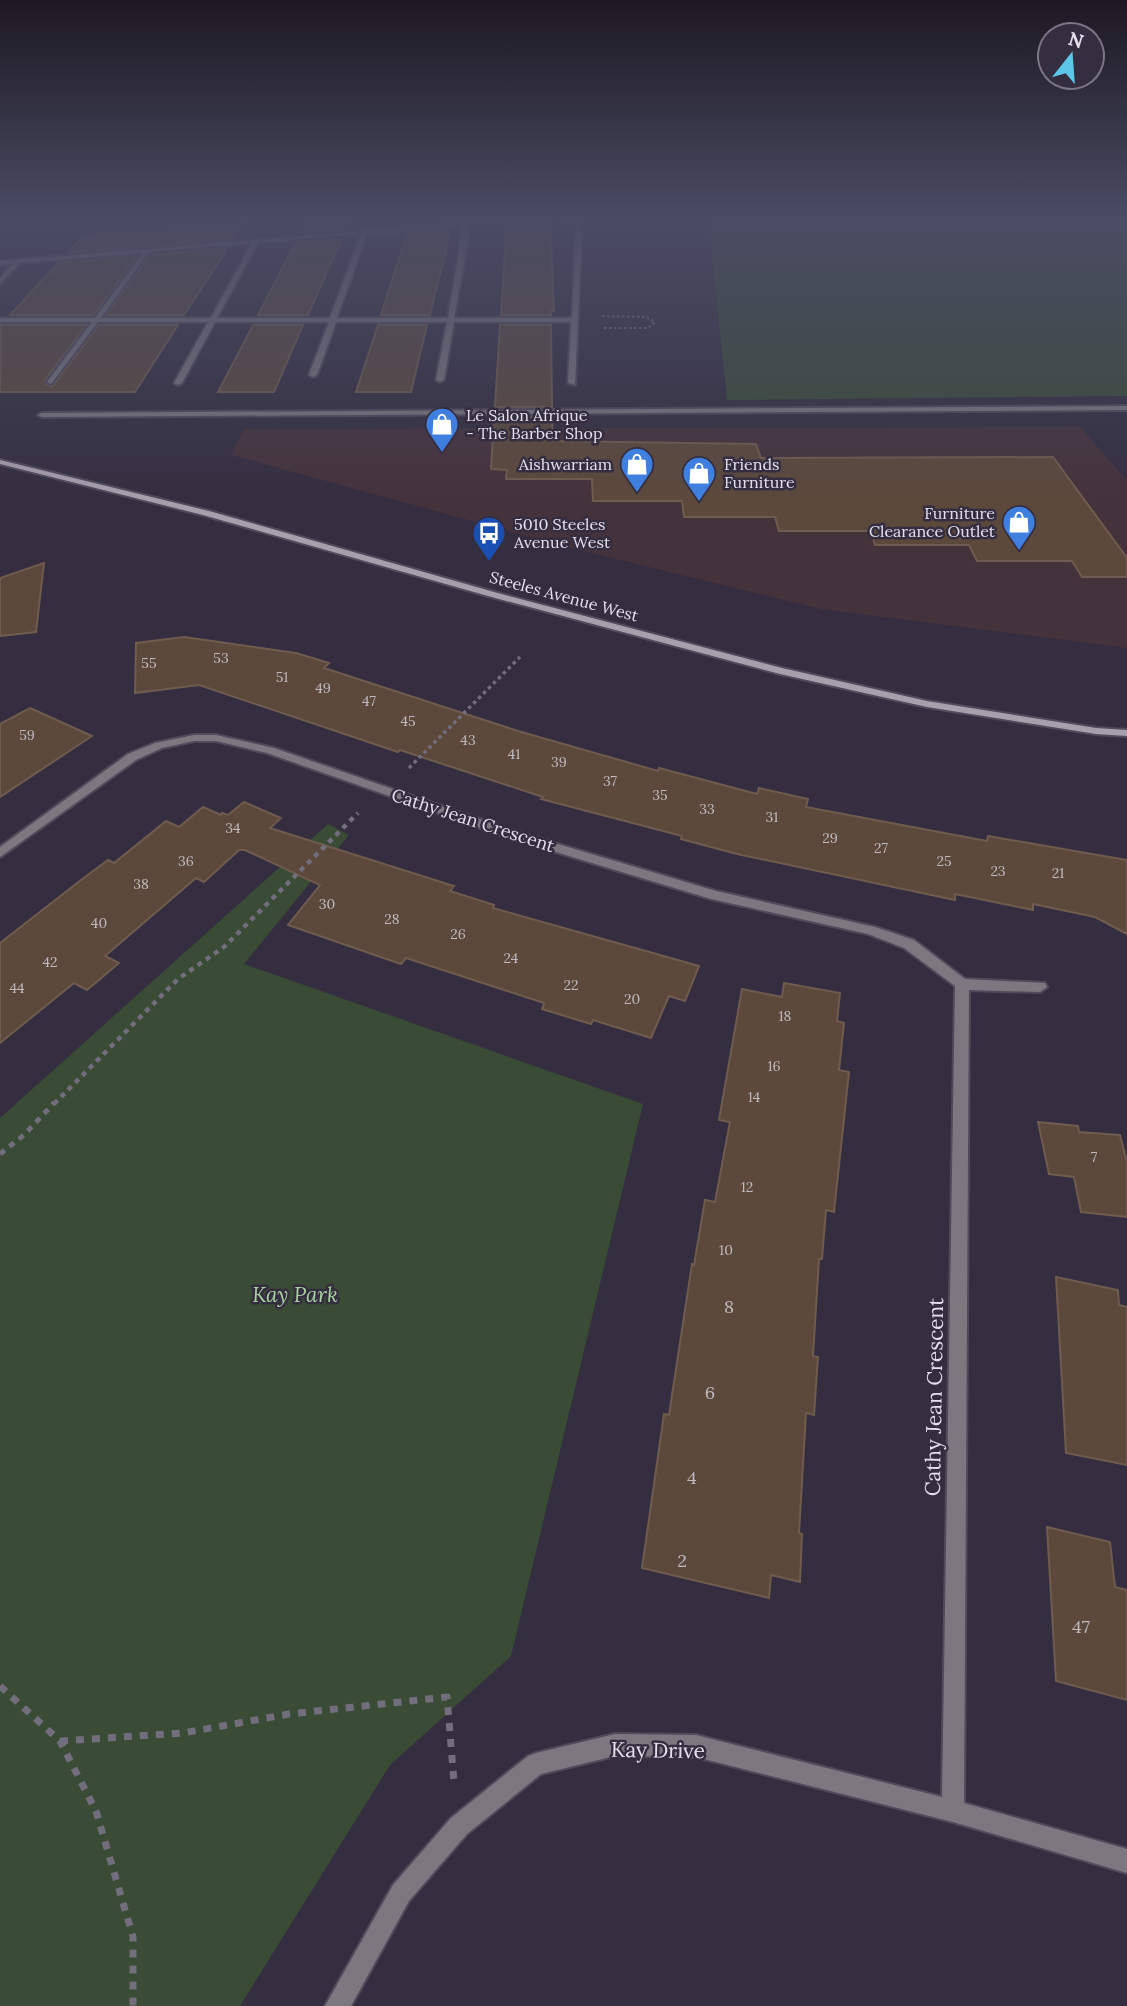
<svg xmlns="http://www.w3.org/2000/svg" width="1127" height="2006" viewBox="0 0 1127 2006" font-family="Lora,serif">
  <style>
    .commercial { fill: #45333c }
    .green { fill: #3a4b36 }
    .building { fill: #5c493c; stroke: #705c4f; stroke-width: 2 }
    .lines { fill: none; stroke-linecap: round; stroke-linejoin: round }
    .service-casing { stroke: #504a5b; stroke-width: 4 }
    .minor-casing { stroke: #504a5b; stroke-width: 4 }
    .secondary-casing { stroke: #504a5b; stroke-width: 4 }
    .path-far4 { stroke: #736e7d; stroke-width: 2; stroke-dasharray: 2.5 2.5; stroke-linecap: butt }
    .path-far3 { stroke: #736e7d; stroke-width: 3.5; stroke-dasharray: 3.5 3.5; stroke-linecap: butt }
    .path-far2 { stroke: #736e7d; stroke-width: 4.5; stroke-dasharray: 5 5; stroke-linecap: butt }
    .path-far1 { stroke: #736e7d; stroke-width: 5; stroke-dasharray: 6 6; stroke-linecap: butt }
    .path { stroke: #736e7d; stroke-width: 7; stroke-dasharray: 8 8; stroke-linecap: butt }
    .service { fill: #7d7880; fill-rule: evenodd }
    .minor { fill: #7d7880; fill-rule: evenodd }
    .secondary { fill: #a89fad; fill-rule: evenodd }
    .labels { text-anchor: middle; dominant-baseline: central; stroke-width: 5; stroke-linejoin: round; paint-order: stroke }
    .number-label { font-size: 14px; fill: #c0babf }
    .far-poi-label { font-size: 16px; fill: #e2dfeb; stroke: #342e40; text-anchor: start }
    .far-street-label { font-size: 16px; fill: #e2dfeb; stroke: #342e40 }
    .street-label { font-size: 18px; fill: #e2dfeb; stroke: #342e40 }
    .near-number-label { font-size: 18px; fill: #c0babf }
    .near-park-label { font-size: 21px; font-style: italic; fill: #a8d09e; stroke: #342e40 }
    .near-street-label { font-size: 21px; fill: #e2dfeb; stroke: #342e40 }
  </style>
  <rect width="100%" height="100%" fill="#342e40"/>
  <path class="commercial" d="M1080 427 1127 480V648L821 609 563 546 231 455 244 429Z"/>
  <path class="green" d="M708 219H1127V396L727 400Z
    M328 824 349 835 244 964 643 1104 511 1656 390 1765 240 2006H0V1118Z"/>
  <path class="building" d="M309 219H350L345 230 301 233Z
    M526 219H550L554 311H551V315H501L507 223 523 222Z
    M244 223 234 239 68 253 83 236Z
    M451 230 430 315H381L407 233Z
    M342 238 308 315H258L296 242Z
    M228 248 184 315H106L150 255Z
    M137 256 94 315H10L59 262Z
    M1 325H87L45 380 46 384 52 387 99 325H178L135 392H0Z
    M253 325H303L274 392H218Z
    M378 325H427L411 392H356Z
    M500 325H551L552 407H495Z
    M552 416 553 441 756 444 761 458 1053 457 1127 558V577H1082L1072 561H977L969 545H875L871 531H779L775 517H684L682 501H593L592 479H506L507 470 491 469 494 417Z
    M44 563 36 632 0 636V578Z
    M184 637 296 653 329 663 324 668 518 731 658 771 659 768 757 794 759 788 808 799 806 807 987 841 988 836 1127 860V934L1095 917 1033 904V910L955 894V900L737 854 681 839 682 836 541 799 543 797 400 750 398 752 199 685 135 693 136 643Z
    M30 708 92 736 0 797V724Z
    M244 802 281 818 270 828 454 886 450 891 494 905 493 908 699 966 685 1001 669 996 651 1038 593 1020 591 1024 542 1009 544 1003 406 958 401 964 288 925 320 885 245 850H239L204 882 196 878 105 956 119 963 87 990 74 983 0 1043V943L81 880 108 860 114 863 166 821 179 827 203 807 221 815 222 813 228 815Z
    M784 983 840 993 837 1021 844 1023 839 1070 849 1072 834 1212 826 1210 822 1259H819L813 1356 818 1357 814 1415 806 1413 799 1533 802 1534 800 1582 771 1575 769 1598 642 1568 664 1414 669 1415 692 1264 694 1265 705 1200 715 1202 730 1122 719 1120 742 989 782 997Z
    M1038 1122 1078 1126 1079 1132 1120 1135 1127 1162V1217L1081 1212 1074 1177 1049 1174Z
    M1056 1277 1118 1290 1119 1305 1127 1307V1465L1066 1453Z
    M1047 1527 1110 1542 1115 1587 1127 1590V1700L1056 1681Z"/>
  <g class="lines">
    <defs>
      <path id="service" d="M1127 406V410L42 417 38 415 42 413Z"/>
      <path id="minor" d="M504 219H523L468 225 470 228 454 318H572L576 228 572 223 559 219 576 221 582 228 575 385 568 383 571 322H454L444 380 440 382 436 380 447 322H336L317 375 313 377 309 375 329 322H215L182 383 178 385 174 383 208 322H98L51 384 47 382 92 322H0V318H95L143 253 20 263 0 284V278L13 264 0 265V261ZM463 226 448 318H337L367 234ZM361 234 330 318H217L258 243ZM252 243 211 318H101L149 252Z
        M194 735H216L274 748 514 831 716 891 875 927 914 940 965 979 1045 983 1047 987 1040 992 969 990 964 1803 1127 1849V1873L953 1822 696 1757 615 1756 541 1774 467 1834 409 1901 351 2006H325L393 1885 451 1818 528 1756 536 1753 615 1734 696 1735 942 1797 955 986 904 948 868 934 711 899 506 837 267 753 216 741H194L162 748 136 760 0 857V847L128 754 155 743Z"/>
      <path id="secondary" d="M0 460 209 511 494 592 782 668 927 701 1096 728 1127 730V736L1096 734 927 707 780 674 488 596 203 515 0 464Z"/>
    </defs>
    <use href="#service" class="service-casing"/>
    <use href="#minor" class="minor-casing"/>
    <use href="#secondary" class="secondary-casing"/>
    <path class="path-far4" d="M602 316 646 317 655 322 648 328H602"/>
    <path class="path-far3" d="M409 768 520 657"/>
    <path class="path-far2" d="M54 1104 178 979 224 947 358 813"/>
    <path class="path-far1" d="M0 1154 24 1135 55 1102"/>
    <path class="path" d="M0 1686 60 1741 96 1811 133 1937V2006
      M60 1741 183 1733 289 1714 447 1697 454 1782"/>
    <use href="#service" class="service"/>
    <use href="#minor" class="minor"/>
    <use href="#secondary" class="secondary"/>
  </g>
  <linearGradient id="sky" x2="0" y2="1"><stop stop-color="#1d1923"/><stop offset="0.44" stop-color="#4a4c64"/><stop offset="1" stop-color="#4a4c64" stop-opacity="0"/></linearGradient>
  <rect width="1127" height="499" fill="url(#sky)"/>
  <defs>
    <symbol id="shop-pin" viewBox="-11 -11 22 30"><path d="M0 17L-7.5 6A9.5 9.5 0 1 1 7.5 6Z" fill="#3f7fe0" stroke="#342e40"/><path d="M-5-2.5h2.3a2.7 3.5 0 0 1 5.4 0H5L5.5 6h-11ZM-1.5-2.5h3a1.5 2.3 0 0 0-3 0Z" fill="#fff"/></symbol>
    <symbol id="bus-pin" viewBox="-11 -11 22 30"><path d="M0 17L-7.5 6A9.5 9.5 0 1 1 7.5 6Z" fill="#1a4fb4" stroke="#342e40"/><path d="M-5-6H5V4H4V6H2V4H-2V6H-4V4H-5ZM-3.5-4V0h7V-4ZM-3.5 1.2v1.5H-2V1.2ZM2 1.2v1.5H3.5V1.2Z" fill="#fff"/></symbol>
  </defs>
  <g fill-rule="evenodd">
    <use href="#shop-pin" x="423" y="405" width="38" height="52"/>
    <use href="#shop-pin" x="618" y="445" width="38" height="52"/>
    <use href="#shop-pin" x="680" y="454" width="38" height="52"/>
    <use href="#shop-pin" x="1000" y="503" width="38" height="52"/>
    <use href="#bus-pin" x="470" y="514" width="38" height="52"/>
  </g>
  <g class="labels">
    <g class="number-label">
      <text x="221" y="658">53</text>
      <text x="149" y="663">55</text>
      <text x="282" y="677">51</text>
      <text x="323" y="688">49</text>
      <text x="369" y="701">47</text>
      <text x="408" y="721">45</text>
      <text x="27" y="735">59</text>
      <text x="468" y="740">43</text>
      <text x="514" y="754">41</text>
      <text x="559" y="762">39</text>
      <text x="610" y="781">37</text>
      <text x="660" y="795">35</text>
      <text x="707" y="809">33</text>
      <text x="772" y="817">31</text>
      <text x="233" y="828">34</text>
      <text x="830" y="838">29</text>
      <text x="881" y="848">27</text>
      <text x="186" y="861">36</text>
      <text x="944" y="861">25</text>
      <text x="998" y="871">23</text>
      <text x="1058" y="873">21</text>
      <text x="141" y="884">38</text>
      <text x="327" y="904">30</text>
      <text x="392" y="919">28</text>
      <text x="99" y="923">40</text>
      <text x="458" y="934">26</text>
      <text x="511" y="958">24</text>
      <text x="50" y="962">42</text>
      <text x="571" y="985">22</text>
      <text x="17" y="988">44</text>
      <text x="632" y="999">20</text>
      <text x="785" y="1016">18</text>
      <text x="774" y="1066">16</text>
      <text x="754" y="1097">14</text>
      <text x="1094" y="1157">7</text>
      <text x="747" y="1187">12</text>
      <text x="726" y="1250">10</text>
    </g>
    <g class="far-poi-label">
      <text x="466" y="415">Le Salon Afrique<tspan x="466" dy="18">- The Barber Shop</tspan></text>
      <text x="612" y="464" text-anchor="end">Aishwarriam</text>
      <text x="724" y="464">Friends<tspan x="724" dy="18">Furniture</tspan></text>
      <text x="995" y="513" text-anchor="end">Furniture<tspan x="995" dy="18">Clearance Outlet</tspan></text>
      <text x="514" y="524">5010 Steeles<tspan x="514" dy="18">Avenue West</tspan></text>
    </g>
    <g class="far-street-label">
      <text transform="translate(564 596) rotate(15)">Steeles Avenue West</text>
    </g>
    <g class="street-label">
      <text transform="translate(473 820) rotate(18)">Cathy Jean Crescent</text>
    </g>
    <g class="near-number-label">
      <text x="729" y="1306">8</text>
      <text x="710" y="1392">6</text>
      <text x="692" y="1477">4</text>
      <text x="682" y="1560">2</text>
      <text x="1081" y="1626">47</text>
    </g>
    <g class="near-park-label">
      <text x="295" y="1294">Kay Park</text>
    </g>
    <g class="near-street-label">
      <text transform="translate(934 1397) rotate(-89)">Cathy Jean Crescent</text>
      <text transform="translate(658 1750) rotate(1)">Kay Drive</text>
    </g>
  </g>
  <g transform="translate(1071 56) rotate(17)"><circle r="33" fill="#342e40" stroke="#7a7584" stroke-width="2"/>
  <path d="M0-5L12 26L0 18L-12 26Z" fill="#5cc7e8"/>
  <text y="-10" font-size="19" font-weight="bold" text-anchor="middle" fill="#e2dfeb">N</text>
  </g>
</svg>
